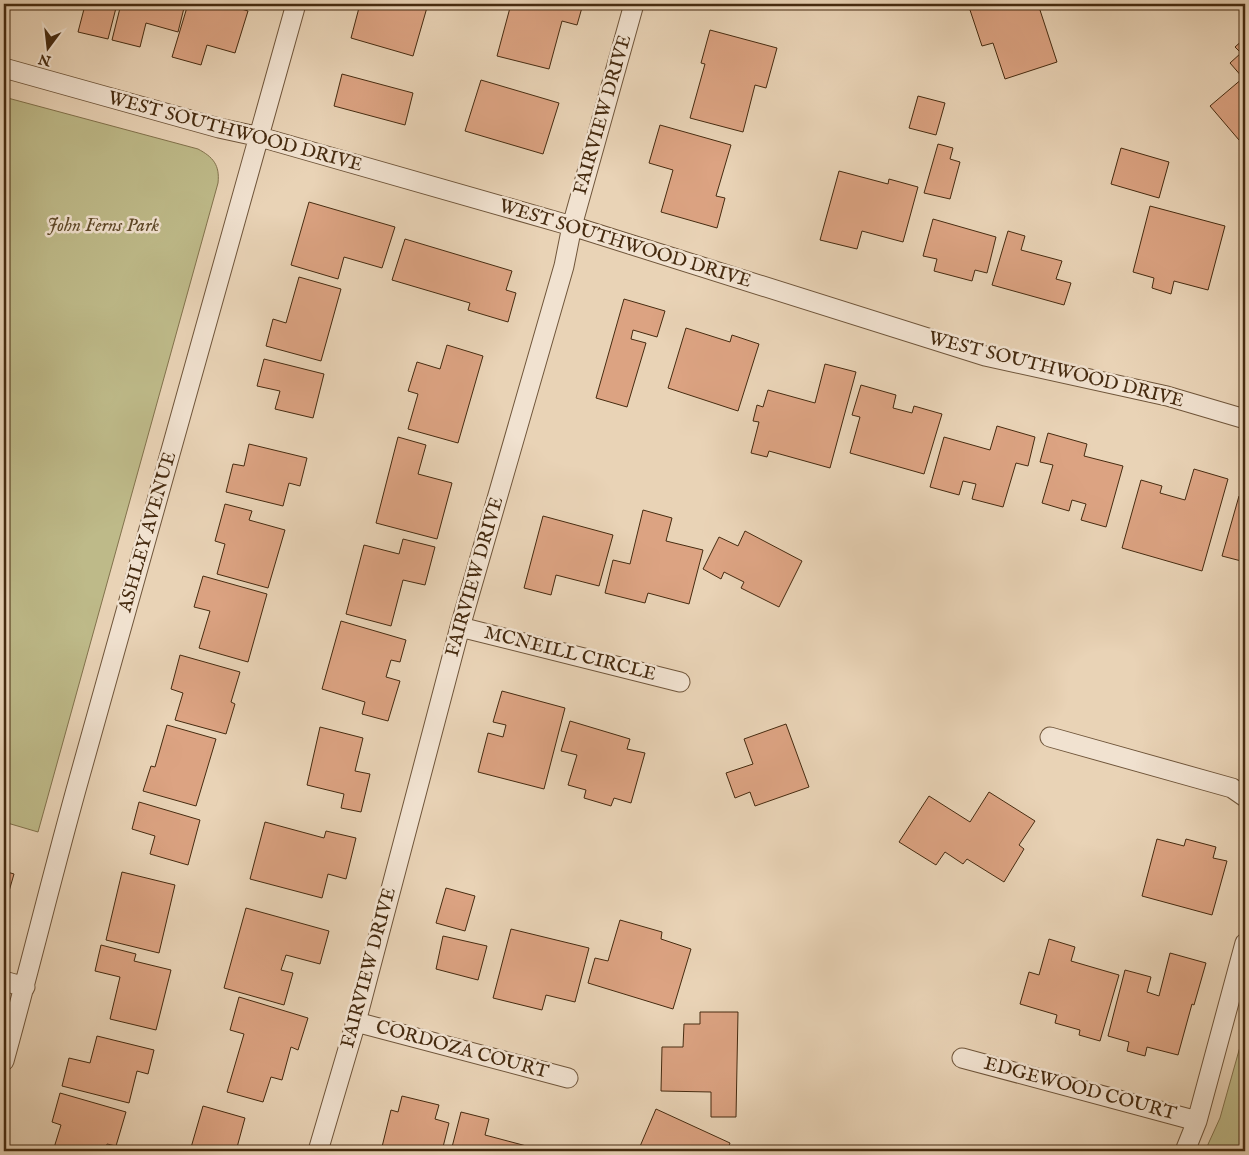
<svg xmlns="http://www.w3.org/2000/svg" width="1249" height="1155" viewBox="0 0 1249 1155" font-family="'IM FELL English',serif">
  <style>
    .green { fill: #beba89; stroke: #82724c }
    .building { fill: #dca382; stroke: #462b10 }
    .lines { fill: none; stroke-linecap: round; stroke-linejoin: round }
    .minor-casing { stroke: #6f553a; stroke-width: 21 }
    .minor { stroke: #f1e2d0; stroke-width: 19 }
    .labels { text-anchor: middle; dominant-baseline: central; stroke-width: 5; stroke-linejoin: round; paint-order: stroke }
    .street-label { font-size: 19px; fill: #462b10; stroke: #f1e2d0 }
    .park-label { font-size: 19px; font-style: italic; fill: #5e4828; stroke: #f1e2d0 }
  </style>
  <rect width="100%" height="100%" fill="#e9d3b6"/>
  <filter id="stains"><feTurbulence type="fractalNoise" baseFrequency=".004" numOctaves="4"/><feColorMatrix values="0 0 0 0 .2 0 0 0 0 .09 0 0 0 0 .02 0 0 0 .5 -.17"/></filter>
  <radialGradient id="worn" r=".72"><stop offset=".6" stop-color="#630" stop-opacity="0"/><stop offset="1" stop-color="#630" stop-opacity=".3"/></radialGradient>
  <path class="green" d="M4 97 198 149C213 157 220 165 218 183L38 832 4 822Z
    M1245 1029V1151H1205L1220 1118Z"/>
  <path class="building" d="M66 4H117L108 39 78 32 84 9Z
    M121 4H185L178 32 146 23 140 47 112 40Z
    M188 4H225L248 11 235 53 207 45 201 65 172 57Z
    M360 4 379 7 380 4H428L413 56 351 38Z
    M511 4H583L577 25 562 21 549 69 497 56Z
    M968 4H1038L1057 62 1005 79 993 43 982 46Z
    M710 30 777 48 766 88 755 85 743 132 690 118 705 64 701 63Z
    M1245 38V135L1239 140 1210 106 1243 78 1230 63 1241 53 1235 47Z
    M342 74 413 93 405 125 334 106Z
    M481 80 559 103 543 154 465 131Z
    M918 96 945 103 936 135 909 128Z
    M660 125 731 145 716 196 725 198 717 228 661 212 673 170 649 163Z
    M938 144 953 148 950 159 960 162 950 199 924 193Z
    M1121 148 1169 162 1159 198 1111 184Z
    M839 171 888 184 889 179 918 187 903 242 862 231 857 249 820 240Z
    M309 202 395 227 382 268 344 257 338 279 291 265Z
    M1150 206 1225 226 1208 290 1174 281 1171 294 1152 288 1154 278 1133 272Z
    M933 219 996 237 987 273 975 270 972 281 934 271 937 259 923 256Z
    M1008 231 1025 236 1021 250 1062 261 1056 279 1071 283 1064 305 992 285Z
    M405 239 512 271 506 290 516 293 508 322 468 310 470 303 392 280Z
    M299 277 341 289 321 361 266 346 273 319 286 323Z
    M624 299 665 311 657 337 633 330 631 339 646 343 627 407 596 398Z
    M686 328 730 342 732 335 759 344 738 411 668 388Z
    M447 345 483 356 458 443 408 429 418 394 408 391 417 362 440 369Z
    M264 359 324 374 313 418 275 409 280 391 257 386Z
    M825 364 856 372 830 468 769 451 767 457 751 453 759 422 753 421 757 405 763 407 768 390 815 403Z
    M861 385 896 395 893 408 912 413 914 406 942 414 924 474 850 453 860 417 852 415Z
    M997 426 1035 437 1028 466 1016 463 1003 507 972 499 976 484 963 481 959 495 930 487 944 437 990 450Z
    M1048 433 1087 444 1084 456 1123 466 1106 527 1081 520 1086 504 1072 500 1069 511 1042 503 1053 465 1040 462Z
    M398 437 426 445 418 474 452 483 437 539 376 523Z
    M249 444 307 458 300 486 289 483 283 506 226 492 233 464 244 466Z
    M1194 469 1228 479 1202 571 1122 548 1141 480 1162 486 1160 493 1185 500Z
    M1239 496 1245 498V562L1222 556Z
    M225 504 252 511 249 520 285 530 268 588 217 574 225 544 215 541Z
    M643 510 672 518 666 541 703 550 689 604 648 593 645 603 605 593 613 560 630 564Z
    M543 516 613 535 599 586 556 575 551 595 524 588Z
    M745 531 802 561 779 607 741 588 744 582 724 572 721 579 703 569 719 537 738 546Z
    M403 539 435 547 425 585 403 580 391 626 346 614 364 545 399 554Z
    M203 576 267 594 248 662 199 648 210 611 194 607Z
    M341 621 406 640 400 662 391 660 386 677 400 681 388 721 362 714 365 702 322 689Z
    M180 655 240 672 231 702 235 704 226 734 175 720 183 693 171 689Z
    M502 691 565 708 544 789 478 772 488 733 503 737 506 725 493 722Z
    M570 721 630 739 627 749 645 753 631 803 614 798 611 806 584 798 586 790 568 785 577 755 561 751Z
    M786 724 809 787 755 806 750 792 735 798 726 773 753 764 744 739Z
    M167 725 216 739 196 806 143 791 151 766 155 767Z
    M320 727 363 738 355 771 370 774 361 812 341 808 344 794 307 785Z
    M989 792 1035 821 1019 845 1024 849 1004 882 967 859 963 864 945 852 936 865 899 842 929 796 970 822Z
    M139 802 200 820 188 865 150 854 155 836 132 829Z
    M265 822 324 838 326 831 356 838 346 879 328 874 322 898 250 879Z
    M1157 839 1184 846 1186 839 1216 847 1213 858 1227 861 1212 915 1142 896Z
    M4 871 14 874 5 905H4Z
    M122 872 175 885 159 953 106 940Z
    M446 888 475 896 465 931 436 923Z
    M246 908 329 931 320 964 286 955 281 970 293 973 284 1005 224 988Z
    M620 920 662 932 661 939 691 949 673 1009 588 983 595 958 608 961Z
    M511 929 589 948 575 1002 546 995 542 1010 493 998Z
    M443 936 487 946 478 980 436 969Z
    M1049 939 1075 947 1071 961 1119 975 1100 1041 1079 1035 1080 1030 1055 1023 1057 1015 1020 1004 1029 972 1039 975Z
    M101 945 136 954 134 961 171 970 156 1030 110 1019 120 977 95 971Z
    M1170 953 1206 963 1194 1005 1192 1004 1178 1055 1147 1047 1145 1056 1127 1051 1129 1042 1108 1036 1125 970 1151 977 1147 992 1159 996Z
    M239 997 308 1018 298 1050 291 1047 282 1080 271 1077 263 1102 227 1092 244 1034 230 1030Z
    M700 1012H738L736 1117H711V1092L661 1091 662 1047H683L684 1024H700Z
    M97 1036 154 1050 148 1074 137 1071 129 1103 62 1086 69 1058 90 1063Z
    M60 1093 126 1112 116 1146 107 1144 105 1151H53L61 1125 52 1122Z
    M402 1096 439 1105 435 1119 449 1123 442 1151H381L391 1110 398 1112Z
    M203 1106 245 1118 236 1151H190Z
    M656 1109 730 1143 727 1151H638Z
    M461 1112 489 1119 485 1135 534 1148 533 1151H451Z"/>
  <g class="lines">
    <defs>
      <path id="minor" d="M4 68 219 128 260 137 572 226 985 356 1167 396 1245 419
        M460 627 680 682
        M1050 737 1232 788 1245 797
        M4 981 25 987
        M356 1022 568 1078
        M962 1058 1197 1121
        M4 1061C30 967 53 872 79 779 151 520 224 262 296 4
        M318 1151 356 1022 460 627 564 266 572 226 634 4
        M1185 1151 1197 1121 1245 943"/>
    </defs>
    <use href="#minor" class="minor-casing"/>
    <use href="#minor" class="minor"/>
  </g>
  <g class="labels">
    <g class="street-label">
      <text transform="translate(603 115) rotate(-74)">FAIRVIEW DRIVE</text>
      <text transform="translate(235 132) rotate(15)">WEST SOUTHWOOD DRIVE</text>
      <text transform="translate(625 244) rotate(17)">WEST SOUTHWOOD DRIVE</text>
      <text transform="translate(1056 370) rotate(14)">WEST SOUTHWOOD DRIVE</text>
      <text transform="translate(148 532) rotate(-74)">ASHLEY AVENUE</text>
      <text transform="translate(475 577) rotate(-74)">FAIRVIEW DRIVE</text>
      <text transform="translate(570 654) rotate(14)">MCNEILL CIRCLE</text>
      <text transform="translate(369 968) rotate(-75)">FAIRVIEW DRIVE</text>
      <text transform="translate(462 1050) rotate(15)">CORDOZA COURT</text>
      <text transform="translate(1080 1089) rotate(15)">EDGEWOOD COURT</text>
    </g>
    <g class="park-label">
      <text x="103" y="226">John Ferns Park</text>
    </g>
  </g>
  <rect width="1249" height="1155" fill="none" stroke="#e9d3b6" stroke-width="20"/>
  <rect x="5" y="5" width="1239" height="1145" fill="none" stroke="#462b10" stroke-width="2.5"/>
  <rect x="10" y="10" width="1229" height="1135" fill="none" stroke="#462b10"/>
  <g transform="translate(48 48) rotate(195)" stroke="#f1e2d0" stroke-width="4" paint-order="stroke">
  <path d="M0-4L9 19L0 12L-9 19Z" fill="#462b10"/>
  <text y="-8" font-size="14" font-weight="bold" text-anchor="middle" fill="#462b10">N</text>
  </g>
  <rect width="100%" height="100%" filter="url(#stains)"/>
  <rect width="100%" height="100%" fill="url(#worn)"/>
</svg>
